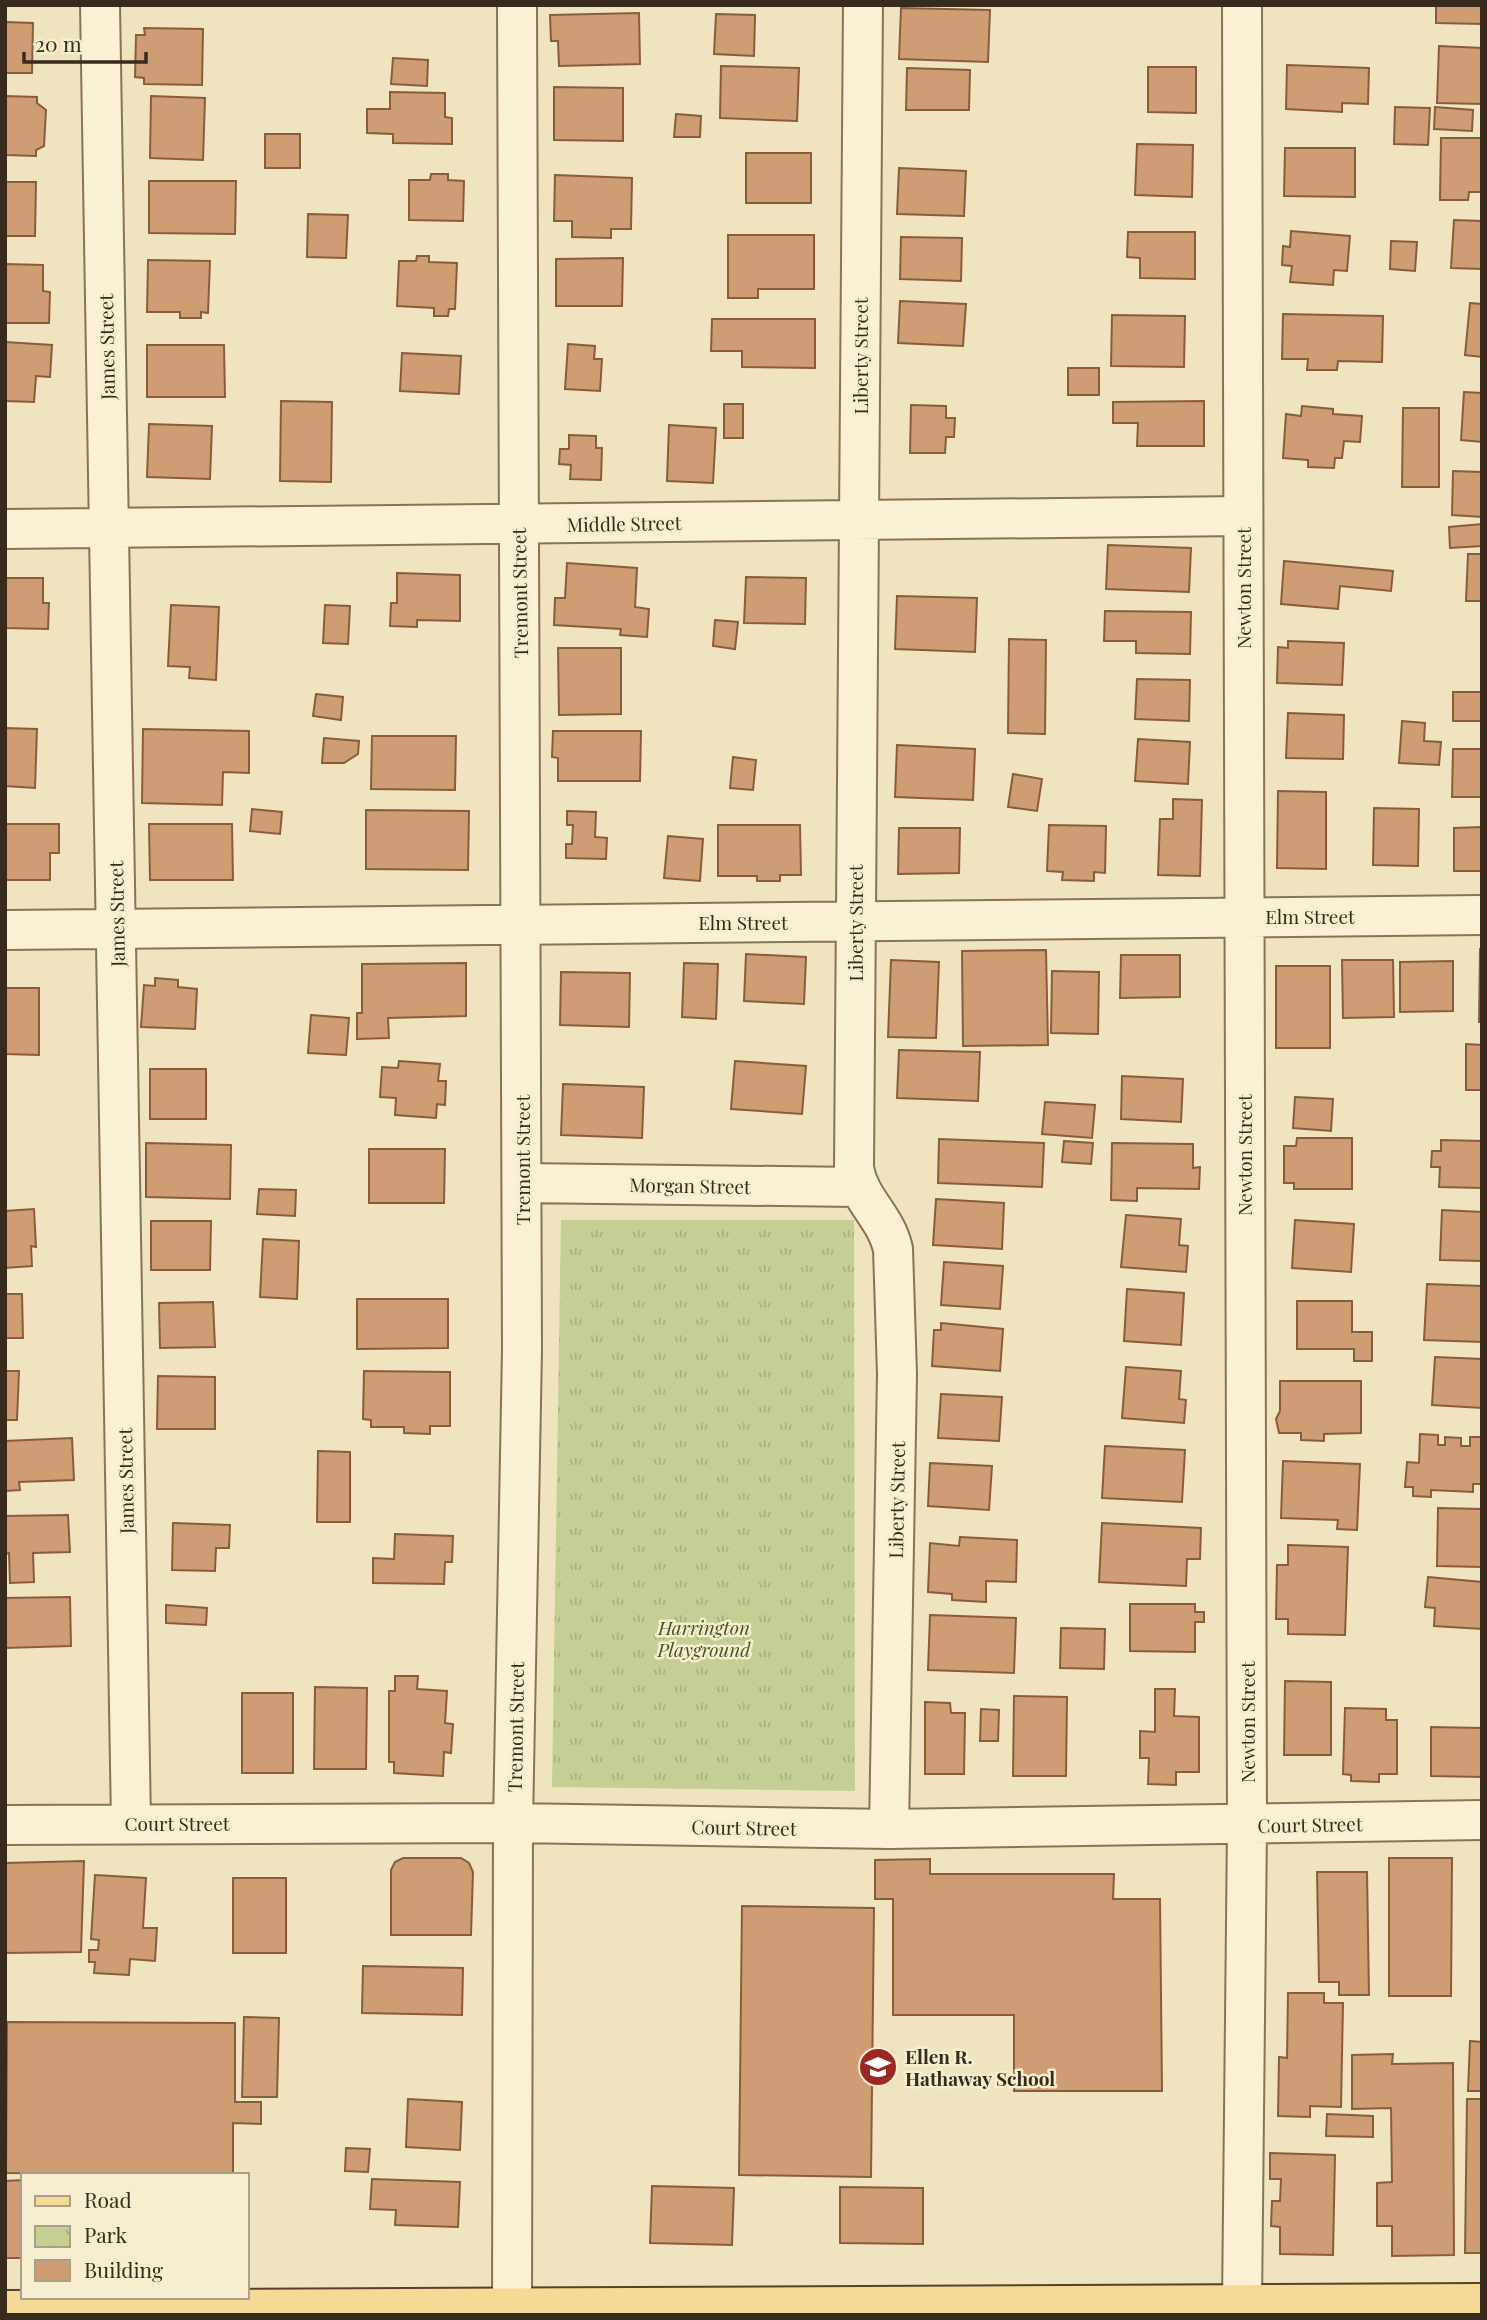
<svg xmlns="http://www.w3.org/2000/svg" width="1487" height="2320" viewBox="0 0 1487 2320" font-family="'Playfair Display',serif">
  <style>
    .park { fill: url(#park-tufts) }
    .building { fill: #cf9d73; stroke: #895d3c; stroke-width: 2 }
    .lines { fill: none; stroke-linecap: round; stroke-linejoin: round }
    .minor-casing { stroke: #897357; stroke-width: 42 }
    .major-casing { stroke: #56412b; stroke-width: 42 }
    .minor { stroke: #faf0d3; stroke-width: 38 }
    .major { stroke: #f5da95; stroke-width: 38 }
    .labels { text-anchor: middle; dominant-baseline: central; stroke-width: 5; stroke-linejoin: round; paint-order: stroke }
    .street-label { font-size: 19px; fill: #382a1c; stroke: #f7edcf }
    .park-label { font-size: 19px; font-style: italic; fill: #465522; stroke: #f7edcf }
    .poi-label { font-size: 19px; font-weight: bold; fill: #382a1c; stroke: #f7edcf; text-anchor: start }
  </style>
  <defs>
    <pattern id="park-tufts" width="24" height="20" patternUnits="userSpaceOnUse" patternTransform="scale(1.75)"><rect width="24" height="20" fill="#c5ce93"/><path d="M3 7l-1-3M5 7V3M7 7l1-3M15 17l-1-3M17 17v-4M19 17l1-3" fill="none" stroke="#aab17e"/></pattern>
  </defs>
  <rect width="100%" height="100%" fill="#f0e3bf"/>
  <path class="park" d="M561 1220H854L855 1791 552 1787Z"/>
  <path class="building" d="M1436 5H1482V24L1436 23Z
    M901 8 990 10 988 62 899 59Z
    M639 13 640 64 559 66 558 41H551L550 15Z
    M716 14 755 15 754 56 714 54Z
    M5 22 33 23 32 73H5Z
    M144 28 203 29 202 85 144 84V78L135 77 136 35H145Z
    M1439 46 1482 48V104L1437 103Z
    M393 58 428 60 427 86 391 84Z
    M1287 65 1369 68 1368 104 1342 103V112L1286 109Z
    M721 66 799 68 797 121 720 118Z
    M1148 67H1196V113L1148 112Z
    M907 68 970 70 969 110H906Z
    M554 87 623 88V141L554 140Z
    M390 92 445 93V117L452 118V144L393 143V134L367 133V109H390Z
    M5 96 37 97V103L46 110 44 146 36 150V156L5 155Z
    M151 96 205 98 203 160 150 158Z
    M1395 107 1430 108 1428 145 1394 144Z
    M1435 107 1473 110 1472 131 1434 129Z
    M676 114 701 116 700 137H674Z
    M265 134H300V168H265Z
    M1441 138H1482V192H1469L1468 200H1440Z
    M1137 144 1193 145 1192 197 1135 195Z
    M1285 148H1355V197L1284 196Z
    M746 153H811V203H746Z
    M899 168 966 171 964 216 897 214Z
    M431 174H448V180L464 181 463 221 409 220V180H430Z
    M555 175 632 178 631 229H611V238L572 237V221H554Z
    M149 181H236L235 234 149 233Z
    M5 182H36L35 236H5Z
    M308 214 348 215 346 258 307 257Z
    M1454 220 1482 221V269L1451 268Z
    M1291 231 1350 236 1347 271 1334 270 1333 285 1290 282 1292 266 1282 265 1283 246 1290 247Z
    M1128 232H1195V279L1140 278V258L1127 257Z
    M728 235H814V289H758V298H728Z
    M901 237 962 238 961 281 900 279Z
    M1391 241 1417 242 1415 271 1390 269Z
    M417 256H429V262L457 263 455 309H449L448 316H434V308L397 306 399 261H416Z
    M623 258 622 306H556V259Z
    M148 260 210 261 208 313 201 312V318H180V312H147Z
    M5 264 43 265V291L50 292 49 323H5Z
    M900 301 966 304 963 346 898 343Z
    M1470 303 1482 304V357L1465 355Z
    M1283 314 1383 316 1382 362 1338 361 1337 370H1307L1308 359H1282Z
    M1112 315 1185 316 1184 367 1111 366Z
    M712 319H815V368L742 367V351H711Z
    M5 342 52 345 50 377 36 376 34 402 5 401Z
    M568 344 595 346 594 359H602L600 391 565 389Z
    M147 345H224L225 397H147Z
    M402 353 461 356 459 394 400 391Z
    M1068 368H1099V395H1068Z
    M1464 392 1482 393V442L1461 440Z
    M281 401 332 402 331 482 280 481Z
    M1204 401V446H1137L1138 423H1113V402Z
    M724 404H743V438H724Z
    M911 405 946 406V418H955L954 437H946L945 453H910Z
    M1302 406 1333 409V414L1362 416 1360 442 1344 441 1342 458H1335L1334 468 1308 467V460L1283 458 1286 414 1301 416Z
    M1403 408H1439V487H1402Z
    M149 424 212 426 210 479 147 477Z
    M669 425 716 428 713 483 667 481Z
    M569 435 596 436V448H602L601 480 570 479 571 465 559 464 560 449H569Z
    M1453 471 1482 472V517L1452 515Z
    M1482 524V546L1450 548 1449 527Z
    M1108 545 1191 548 1189 592 1106 589Z
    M1468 554H1482V601H1466Z
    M1284 561 1393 571 1391 591 1340 586 1338 609 1281 604Z
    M567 563 637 568 635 607 649 609 647 637 620 635 621 629 554 625 555 598H565Z
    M397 573 460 575V621L417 620V627L390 626 391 603H397Z
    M746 577 806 578 805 624 744 623Z
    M5 578H43V603H49L48 629 5 628Z
    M897 596 977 598 975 652 895 649Z
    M171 605 219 607 216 680 189 678 190 667 168 666Z
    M325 605 350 606 348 644 323 643Z
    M1105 611 1191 612 1190 654 1136 653V641H1104Z
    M715 620 738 622 735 649 713 646Z
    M1009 639 1046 640 1045 734 1008 733Z
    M1288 641 1344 643 1342 685 1277 683 1278 647 1288 648Z
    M558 648H621V714L559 715Z
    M1137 679 1190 680 1189 721 1135 719Z
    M1453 692H1482V721H1453Z
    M316 694 343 697 341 720 313 716Z
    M1288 713 1344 715 1343 759 1286 758Z
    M1402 721 1425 723 1424 741 1441 742 1439 765 1399 763Z
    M5 728 37 729 35 788 5 786Z
    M143 729 249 731V773L223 772 222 805 142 803Z
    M553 731H641L640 781H558V758L552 757Z
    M372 736H456L455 790 371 789Z
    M324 738 359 741 358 754 344 763H322Z
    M1138 739 1190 742 1188 784 1135 781Z
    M897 745 975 749 973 800 895 797Z
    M1453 749H1482V797H1452Z
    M733 757 756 760 753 790 730 788Z
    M1013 774 1042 779 1037 811 1008 807Z
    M1278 791 1326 792V869L1277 868Z
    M1173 799 1202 800 1200 876 1158 875 1160 819H1173Z
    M1374 808 1419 809 1418 866 1373 865Z
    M252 809 282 812 280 834 250 831Z
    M366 810 469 811 468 870 366 869Z
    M567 811 596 812 595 837 607 838 606 859 566 858V844H572L573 825H567Z
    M5 824H59V853H50V880H5Z
    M149 824H232L233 880H150Z
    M718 825H800L801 875H780V881H757V876H718Z
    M1049 825 1106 826 1105 873 1094 872V881L1062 880 1063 872 1047 871Z
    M1482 827V871H1454V828Z
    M899 828H960L959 873 898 874Z
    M668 836 703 839 700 881 664 878Z
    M1480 949H1482V1022H1479Z
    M1046 950 1048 1045 963 1046 962 951Z
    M746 954 806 957 804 1004 744 1001Z
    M1121 955H1180V997L1120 998Z
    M891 960 939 962 936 1038 888 1037Z
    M1342 960H1393L1394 1017 1343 1018Z
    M1453 961V1011L1400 1012V962Z
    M466 963V1016L388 1018 389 1038 357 1039V1013H362V964Z
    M684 963 718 964 716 1019 682 1017Z
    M1276 966H1330V1048H1276Z
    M1052 971 1099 972 1098 1034 1051 1033Z
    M561 972 630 973 629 1027 560 1025Z
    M155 978 178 980V987L197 989 195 1029 141 1027 144 985 155 986Z
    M5 988H39V1055L5 1054Z
    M311 1015 349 1018 346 1055 308 1053Z
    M1466 1044 1482 1045V1090H1466Z
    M899 1050 980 1052 978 1101 897 1098Z
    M399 1061 440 1064 438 1081H446L445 1105 437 1104 436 1118 395 1115 396 1098 380 1097 382 1067 398 1068Z
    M735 1061 806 1066 802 1114 731 1109Z
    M150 1069H206V1119H150Z
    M1122 1076 1183 1079 1181 1122 1121 1119Z
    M563 1084 644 1087 642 1138 561 1135Z
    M1295 1097 1333 1099 1331 1131 1293 1128Z
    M1045 1102 1095 1105 1092 1138 1042 1134Z
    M1297 1138H1352V1189H1294V1183H1284V1146H1296Z
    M939 1139 1044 1143 1042 1187 938 1183Z
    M1441 1140 1482 1141V1188L1439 1187 1440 1167H1431L1432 1151H1441Z
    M1064 1141 1093 1143 1091 1164 1062 1162Z
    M146 1143 231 1145 230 1199 146 1197Z
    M1112 1143 1193 1144V1168L1200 1167 1199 1189 1137 1188V1201L1111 1200Z
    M369 1149H445L444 1203H369Z
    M259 1189 296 1190 295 1216 257 1214Z
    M936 1199 1004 1203 1002 1249 933 1245Z
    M34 1209 36 1247 31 1246 32 1266 5 1268V1211Z
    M1442 1210 1482 1212V1261L1440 1260Z
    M1126 1215 1181 1219 1179 1245 1188 1246 1186 1272 1121 1267Z
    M1295 1220 1354 1224 1351 1272 1292 1268Z
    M151 1221H211L210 1270H151Z
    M263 1239 299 1241 297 1299 260 1297Z
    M944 1262 1003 1266 1000 1309 941 1305Z
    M1427 1284 1482 1286V1342L1424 1340Z
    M1127 1289 1184 1293 1181 1345 1124 1341Z
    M5 1294H22L23 1338H5Z
    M357 1299H448V1348L357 1349Z
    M1297 1301H1352V1332H1372V1361H1354V1349H1297Z
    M213 1302 215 1347 160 1348 159 1303Z
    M941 1323 1003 1329 1000 1371 932 1366 934 1330H941Z
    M1435 1357 1482 1359V1408L1432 1405Z
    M1126 1367 1181 1371 1179 1399 1186 1400 1184 1423 1122 1418Z
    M5 1371H19L17 1420H5Z
    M364 1371 450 1372V1426H430V1434L404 1433V1427H371V1420L363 1419Z
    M158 1376 215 1377V1429H157Z
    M1280 1381H1361V1433L1324 1434V1441L1301 1440V1433H1279L1276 1419 1280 1411Z
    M941 1394 1002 1397 999 1441 938 1438Z
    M1420 1434 1438 1435V1445H1445V1437L1461 1438V1446H1470V1437H1482V1484H1473V1492L1431 1490V1497L1413 1496V1487H1405L1407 1462 1419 1463Z
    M72 1438 74 1480 19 1482 20 1490 5 1491V1441Z
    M1105 1446 1185 1450 1182 1502 1102 1498Z
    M318 1451 350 1452V1522H317Z
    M1283 1461 1360 1464 1357 1530 1337 1529 1338 1520 1281 1518Z
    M930 1463 992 1466 989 1510 928 1506Z
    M1438 1508 1482 1509V1567L1437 1566Z
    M68 1515 70 1552 33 1553 34 1582 10 1583 9 1553 5 1554V1516Z
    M173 1523 230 1525 229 1548H216L215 1571 172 1570Z
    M1102 1523 1201 1528 1200 1559H1187L1186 1586 1099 1582Z
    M395 1534 453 1536 452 1562H445L444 1584 373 1583V1558L394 1559Z
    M960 1537 1017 1540 1016 1582 986 1581V1602L952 1600V1594L928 1592 930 1543 959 1546Z
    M1288 1545 1348 1547 1345 1635 1288 1634V1619H1276L1277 1565H1288Z
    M1428 1577 1482 1582V1629L1434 1626 1435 1608 1425 1607Z
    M70 1597 71 1646 5 1648V1598Z
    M1130 1604H1195V1612H1204V1622H1195V1652L1130 1651Z
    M166 1605 207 1608 206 1625 166 1623Z
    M930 1615 1016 1618 1014 1673 928 1670Z
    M1061 1628 1105 1629 1104 1669 1060 1668Z
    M395 1676H418L417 1689 447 1691 445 1723 453 1724 451 1753 444 1752 443 1776 394 1773V1762H389V1691H395Z
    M1285 1681 1331 1682V1755H1284Z
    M315 1687 367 1688 366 1769H314Z
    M1155 1689H1175L1174 1716 1199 1717V1772H1176V1785L1148 1784 1149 1758H1140V1731L1155 1732Z
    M242 1693H293V1773H242Z
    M1014 1696 1067 1697 1066 1776H1013Z
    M925 1702 950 1703 951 1713H965L964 1774H925Z
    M1345 1708 1386 1709V1720H1397V1774H1379V1782L1351 1781V1775L1343 1774Z
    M981 1709 999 1710 998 1741H980Z
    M1431 1727 1482 1728V1777L1431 1776Z
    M403 1858H461L469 1863 473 1872 471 1935H391V1870L395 1862Z
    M1389 1858H1452L1451 1996H1389Z
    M930 1859V1874H1114L1113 1899H1160L1162 2091H1014V2015H893V1899H875V1860Z
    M84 1861 81 1952 5 1953V1863Z
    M1317 1872H1367L1369 1995H1339V1982H1319Z
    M95 1875 146 1878 143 1928H157L155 1961 130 1959 129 1975 94 1973 95 1962H89V1950H98L99 1940 91 1939Z
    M233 1878H286V1953H233Z
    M742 1906 874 1908 871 2177 739 2175Z
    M363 1966 463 1968 462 2015 362 2013Z
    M1288 1993H1324V2003H1343L1341 2107 1310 2106V2117L1278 2116 1279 2057 1287 2058Z
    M244 2017 279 2018 277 2097H242Z
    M7 2022 235 2023V2102H261V2124L233 2123V2175L6 2173Z
    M1470 2041 1482 2042V2091H1468Z
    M1393 2054 1392 2064 1453 2063 1454 2255 1392 2256V2226H1377V2183L1392 2182 1391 2108 1352 2109V2055Z
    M408 2099 462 2102 460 2150 406 2147Z
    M1467 2099H1482V2253H1465Z
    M1327 2114 1373 2116V2137L1326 2136Z
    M346 2148 370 2149 368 2172 345 2171Z
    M1270 2153 1335 2155 1333 2255 1280 2254V2227L1271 2226 1272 2201H1280L1281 2179H1270Z
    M372 2179 460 2182 458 2227 395 2225 396 2210 370 2209Z
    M23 2180V2267L22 2258H5V2181Z
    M652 2186 734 2188 732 2245 650 2243Z
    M840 2187 923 2188V2244L840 2243Z"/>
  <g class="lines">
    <defs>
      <path id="minor" d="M100 5 131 1823
        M863 5 854 1168C859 1200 886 1217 893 1249L897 1374 889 1829
        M1242 5 1247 1826 1242 2305
        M5 529 1243 516
        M5 930 1482 915
        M522 1183 857 1187
        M5 1825 513 1823 889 1829 1482 1820
        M512 2315 513 1823 522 1350 517 5"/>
      <path id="major" d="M5 2310 1482 2303"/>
    </defs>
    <use href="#minor" class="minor-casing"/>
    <use href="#major" class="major-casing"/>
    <use href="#minor" class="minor"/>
    <use href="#major" class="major"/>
  </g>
  <defs>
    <symbol id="school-disc" viewBox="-11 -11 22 22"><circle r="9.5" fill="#9a2824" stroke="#f7edcf"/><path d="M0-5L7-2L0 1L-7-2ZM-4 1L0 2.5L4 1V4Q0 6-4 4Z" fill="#fff"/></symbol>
  </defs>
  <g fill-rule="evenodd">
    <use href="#school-disc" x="856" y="2045" width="44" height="44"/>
  </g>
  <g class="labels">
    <g class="street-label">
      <text transform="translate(106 347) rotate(-91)">James Street</text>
      <text transform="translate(860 356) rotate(-90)">Liberty Street</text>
      <text transform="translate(624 523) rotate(-1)">Middle Street</text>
      <text transform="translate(1243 588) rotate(-90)">Newton Street</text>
      <text transform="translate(519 593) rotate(-91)">Tremont Street</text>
      <text transform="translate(116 914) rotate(-91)">James Street</text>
      <text x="1310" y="916">Elm Street</text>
      <text x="743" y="922">Elm Street</text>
      <text transform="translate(855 923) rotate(-90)">Liberty Street</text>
      <text transform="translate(1244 1155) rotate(-90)">Newton Street</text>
      <text transform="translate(522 1160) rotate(-90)">Tremont Street</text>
      <text transform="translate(690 1185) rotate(1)">Morgan Street</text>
      <text transform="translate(125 1481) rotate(-91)">James Street</text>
      <text transform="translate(896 1500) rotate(-89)">Liberty Street</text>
      <text transform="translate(1247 1722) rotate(-90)">Newton Street</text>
      <text transform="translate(515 1727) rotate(-89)">Tremont Street</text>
      <text x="177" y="1823">Court Street</text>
      <text transform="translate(1310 1824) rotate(-1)">Court Street</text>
      <text transform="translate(744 1827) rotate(1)">Court Street</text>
    </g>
    <g class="park-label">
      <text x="704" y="1627">Harrington<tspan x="704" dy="22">Playground</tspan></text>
    </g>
    <g class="poi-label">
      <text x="905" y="2056">Ellen R.<tspan x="905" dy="22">Hathaway School</tspan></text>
    </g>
  </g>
  <rect width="1487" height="2320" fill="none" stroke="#382a1c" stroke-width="14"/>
  <rect x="21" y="2173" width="228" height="126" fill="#f7edcf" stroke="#ab9f87" stroke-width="2"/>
  <rect x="35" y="2196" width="35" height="10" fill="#f5da95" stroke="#ab9f87" stroke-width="2"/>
  <text x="84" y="2208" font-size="21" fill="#382a1c">Road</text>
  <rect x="35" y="2226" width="35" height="21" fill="url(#park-tufts)" stroke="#ab9f87" stroke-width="2"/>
  <text x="84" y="2243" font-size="21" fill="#382a1c">Park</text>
  <rect x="35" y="2260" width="35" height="21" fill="#cf9d73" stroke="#ab9f87" stroke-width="2"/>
  <text x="84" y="2278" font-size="21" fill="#382a1c">Building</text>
  <path d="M24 52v10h122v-10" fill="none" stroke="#382a1c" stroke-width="3.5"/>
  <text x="35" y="52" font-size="21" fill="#382a1c" stroke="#f7edcf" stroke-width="5" paint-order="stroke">20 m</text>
</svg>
